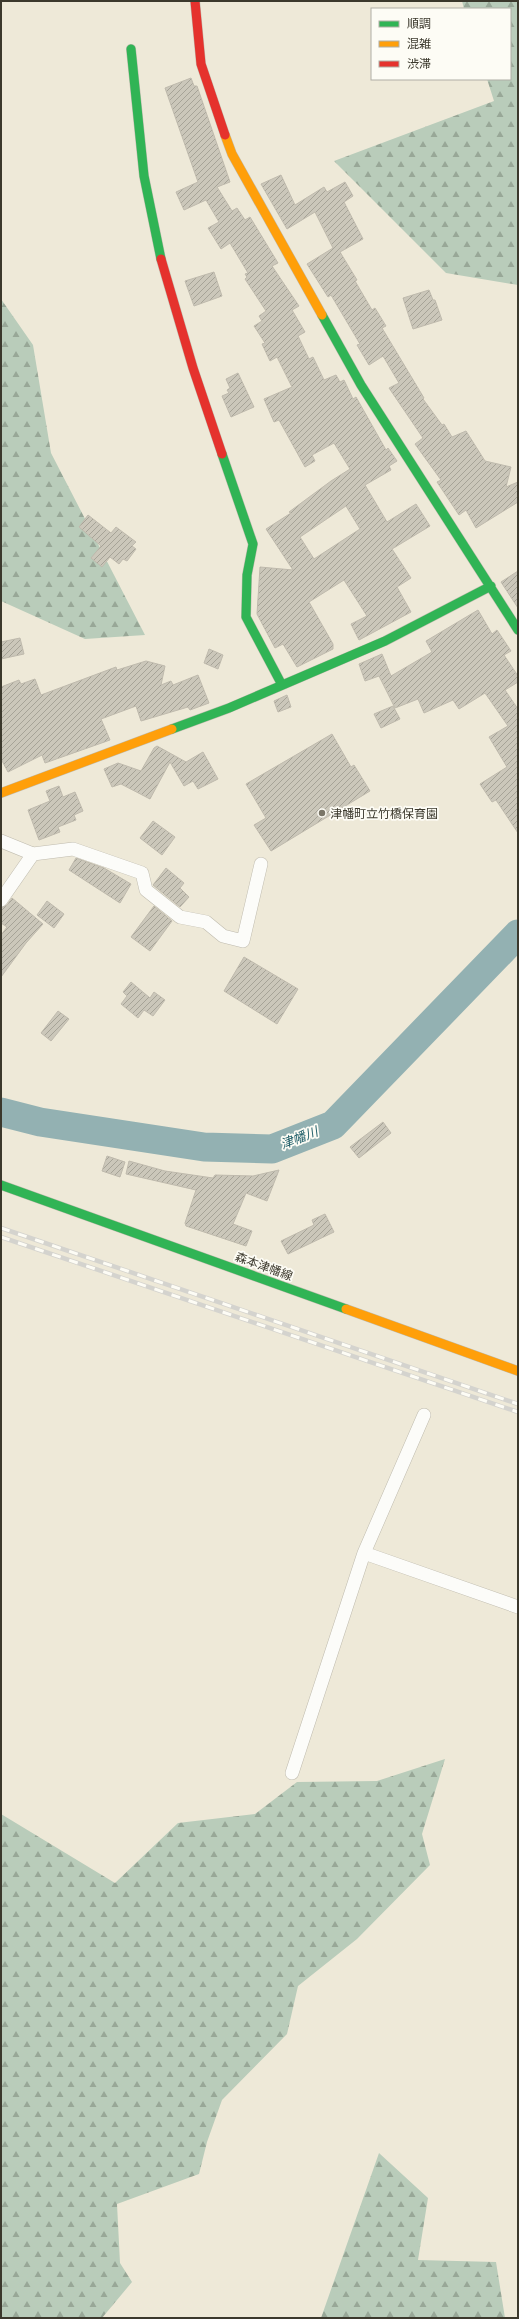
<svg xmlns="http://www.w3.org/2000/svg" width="519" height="2319" viewBox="0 0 519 2319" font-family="Poppins,'Noto Sans JP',sans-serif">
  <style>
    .forest { fill: url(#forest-firs) }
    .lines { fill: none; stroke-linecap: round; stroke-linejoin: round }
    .river { stroke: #93b1b2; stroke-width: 29 }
    .building { fill: url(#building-hatch); stroke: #bfbaad; fill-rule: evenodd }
    .street-casing { stroke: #bfbbae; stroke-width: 14 }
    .fast-casing { stroke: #bfbbae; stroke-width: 10 }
    .slow-casing { stroke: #bfbbae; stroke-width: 10 }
    .jam-casing { stroke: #bfbbae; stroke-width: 10 }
    .street { stroke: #fcfcf9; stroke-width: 13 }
    .fast { stroke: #30b455; stroke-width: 9 }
    .slow { stroke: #ff9f0a; stroke-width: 9 }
    .jam { stroke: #e5322d; stroke-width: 9 }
    .rail-casing { stroke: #d4d3ce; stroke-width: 4.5 }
    .rail { stroke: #fdfcf5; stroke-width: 3; stroke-dasharray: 9; stroke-linecap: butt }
    .poi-dot { fill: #7a7668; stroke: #fdfcf5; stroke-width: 1.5 }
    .labels { text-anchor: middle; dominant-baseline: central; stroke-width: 3.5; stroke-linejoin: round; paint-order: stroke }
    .poi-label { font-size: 12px; fill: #3b382c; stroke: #fdfcf5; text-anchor: start }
    .street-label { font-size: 12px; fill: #3b382c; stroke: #fdfcf5 }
    .water-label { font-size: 13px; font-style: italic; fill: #22606a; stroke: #fdfcf5 }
  </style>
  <defs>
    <pattern id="forest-firs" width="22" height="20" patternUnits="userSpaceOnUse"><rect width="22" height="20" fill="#b9ccba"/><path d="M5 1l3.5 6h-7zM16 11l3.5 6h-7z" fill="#98a797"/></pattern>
    <pattern id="building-hatch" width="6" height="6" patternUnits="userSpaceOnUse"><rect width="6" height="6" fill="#cbc7ba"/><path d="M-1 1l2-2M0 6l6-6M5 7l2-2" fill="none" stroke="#a6a397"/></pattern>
  </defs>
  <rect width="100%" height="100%" fill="#eee9d8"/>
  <path class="forest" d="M462 1H518V285L446 273 334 161 494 101 487 79H510V9H464Z
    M1 299 33 345 51 453 145 635 85 639 1 601Z
    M445 1759 422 1834 430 1865 357 1939 298 1986 287 2034 222 2100 207 2142 199 2174 117 2204 120 2263 132 2282 102 2318H1V1814L115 1883 178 1823 255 1814 297 1782 377 1781Z
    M379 2153 428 2198 418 2260 496 2262 505 2318H321Z"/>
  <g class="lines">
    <path class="river" d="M1 1112 40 1122 204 1147 272 1149 333 1125 518 934"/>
  </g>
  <path class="building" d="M191 78 194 86H197L230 182 217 187 232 211 237 208 245 220 250 217 278 263 272 266 299 306 292 310 305 332 298 336 309 359 313 357 324 380 336 375 340 382 344 380 353 399 356 397 386 450 388 448 397 461 389 466 391 470 365 485 387 522 416 504 430 526 392 549 411 578 397 587 411 612 359 640 351 624 367 616 344 580 309 602 333 644V649L297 667 283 644 275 648 257 614 260 567 293 570 266 529 291 513 289 512 331 481 350 469 334 443 312 455 315 461 305 467 279 420 274 422 264 399 292 387 277 357 270 361 262 344 265 343 254 326 262 321 259 316 266 311 245 279 247 277 245 274 248 273 230 243 221 249 208 228 219 222 206 200 184 210 176 192 198 182 165 88ZM346 506 360 529 314 559 300 537Z
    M281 175 295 205 324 187 327 192 345 182 353 196 344 202 363 239 340 252 357 280 355 281 372 310 375 308 386 326 382 328 424 398 423 399 442 425 444 424 452 437 466 431 485 461 511 467 506 487 518 482V502L476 528 466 510 459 515 437 482 441 480 415 444 423 438 389 388 399 383 383 356 369 365 357 345 360 344 331 295 328 297 307 264 333 248 315 212 287 229 261 184Z
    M214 272 222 296 194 306 185 281Z
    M429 290 433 300H435L442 320 413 329 403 298Z
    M238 373 254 407 231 417 222 396 229 393 227 390 230 388 226 379Z
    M88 515 111 533 116 527 136 542 132 546 136 549 127 561 123 559 119 564 110 557 102 567 91 558 101 546 79 527Z
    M518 571V608L501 582Z
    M478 610 492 634 497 630 511 651 504 655 518 676V682L505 690 518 709V833L496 800 492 802 480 784 507 767 489 737 508 726 485 693 459 709 453 700 424 713 418 699 395 708 379 676 365 681 359 664 382 654 391 676 432 652 426 641Z
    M20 638 24 654 1 659V642Z
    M209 649 223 655 218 669 204 663Z
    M146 661 165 666 161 685 171 681 173 685 198 675 209 703 190 710 188 707 141 721 136 706 101 719 110 740 45 763 42 755 8 772 1 759V687L19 680 21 684 35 679 41 695 116 667 117 670Z
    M287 695 291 707 278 712 274 701Z
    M393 706 400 719 381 728 374 714Z
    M332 734 351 767 354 765 370 791 271 851 254 825 266 818 246 784Z
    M157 746 186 762 203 752 218 779 198 789 193 781 184 786 170 762 150 799 121 784 112 787 104 769 118 763 141 771 154 748Z
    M59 786 63 797 75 792 83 811 74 815 76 820 58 827 60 832 39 840 28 810 50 801 46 791Z
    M153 821 175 837 162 855 140 838Z
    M76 858 104 868 131 884 120 903 69 870Z
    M166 868 184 883 180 888 189 897 180 907 153 885Z
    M12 898 43 924 26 943 1 977V935L7 927 1 923V908L7 905Z
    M47 901 64 914 54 928 37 915Z
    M154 906 172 921 150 951 131 937Z
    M244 957 298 989 277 1024 224 991Z
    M131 982 150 998 154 992 165 1000 153 1016 144 1010 138 1018 121 1004 127 996 123 992Z
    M58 1011 69 1019 51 1041 41 1033Z
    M383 1122 391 1133 359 1158 350 1147Z
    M107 1156 125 1162 120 1177 102 1171Z
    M129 1161 165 1171 213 1178 215 1175 253 1176 279 1170 267 1201 246 1193 233 1224 252 1231 246 1246 186 1226 185 1223 196 1190 126 1174Z
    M325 1214 334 1232 288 1254 281 1241 314 1225 312 1220Z"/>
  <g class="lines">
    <defs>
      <path id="street" d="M1 841 33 854 73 849 142 873 146 890 180 917 206 922 223 936 243 941 261 864
        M1 900 33 854
        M364 1553 518 1607
        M292 1773 364 1553 424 1415"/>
      <path id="fast" d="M131 49 144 176 161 259
        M322 315 361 385 518 630
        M222 454 253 544 247 575 246 617 282 685
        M172 729 229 708 385 641 491 586
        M1 1185 346 1309"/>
      <path id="slow" d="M225 135 232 154 322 315
        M1 793 172 729
        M346 1309 518 1371"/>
      <path id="jam" d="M195 1 201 64 225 135
        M161 259 193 368 222 454"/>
    </defs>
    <use href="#street" class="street-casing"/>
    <use href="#fast" class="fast-casing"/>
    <use href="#slow" class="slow-casing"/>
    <use href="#jam" class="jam-casing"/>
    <use href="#street" class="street"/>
    <use href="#fast" class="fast"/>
    <use href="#slow" class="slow"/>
    <use href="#jam" class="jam"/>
    <defs>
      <path id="rail" d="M1 1228 518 1404
        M1 1237 518 1412"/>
    </defs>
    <use href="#rail" class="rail-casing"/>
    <use href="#rail" class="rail"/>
  </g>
  <circle class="poi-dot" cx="322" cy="813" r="4"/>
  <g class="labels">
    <g class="poi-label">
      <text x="330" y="813">津幡町立竹橋保育園</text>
    </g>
    <g class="street-label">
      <text transform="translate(264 1266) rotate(20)">森本津幡線</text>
    </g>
    <g class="water-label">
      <text transform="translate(299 1138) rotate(-21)">津幡川</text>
    </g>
  </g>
  <rect width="519" height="2319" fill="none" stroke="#3b382c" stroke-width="4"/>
  <rect x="371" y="8" width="140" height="72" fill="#fdfcf5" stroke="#afaea5"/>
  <rect x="379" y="21" width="20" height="6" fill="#30b455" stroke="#afaea5"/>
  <text x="407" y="28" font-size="12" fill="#3b382c">順調</text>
  <rect x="379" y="41" width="20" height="6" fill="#ff9f0a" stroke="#afaea5"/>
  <text x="407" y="48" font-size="12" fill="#3b382c">混雑</text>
  <rect x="379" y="61" width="20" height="6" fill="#e5322d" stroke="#afaea5"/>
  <text x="407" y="68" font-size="12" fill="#3b382c">渋滞</text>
</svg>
